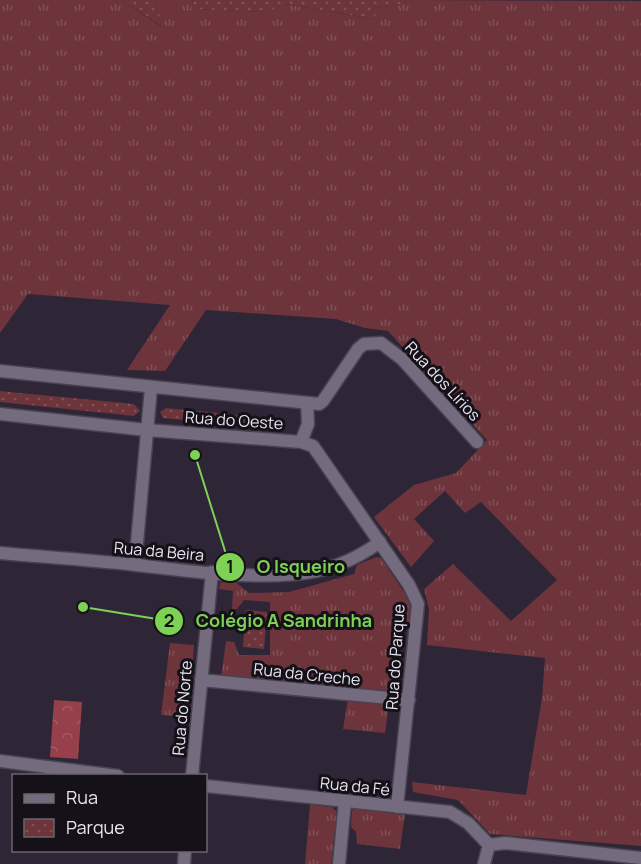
<svg xmlns="http://www.w3.org/2000/svg" width="641" height="864" viewBox="0 0 641 864" font-family="Manrope,sans-serif">
  <style>
    .grass { fill: url(#grass-tufts) }
    .forest { fill: url(#forest-crowns) }
    .park { fill: url(#park-dots) }
    .lines { fill: none; stroke-linecap: round; stroke-linejoin: round }
    .street-casing { stroke: #494250; stroke-width: 15 }
    .street { stroke: #746b7f; stroke-width: 12 }
    .labels { text-anchor: middle; dominant-baseline: central; stroke-width: 6; stroke-linejoin: round; paint-order: stroke }
    .street-label { font-size: 16px; fill: #e9e4ef; stroke: #141118 }
    .leader { fill: none; stroke: #7dd154; stroke-width: 2 }
    .callout-dot { fill: #7dd154; stroke: #141118; stroke-width: 2 }
    .mark-label { font-size: 18px; text-anchor: middle; font-weight: bold; fill: #111 }
    .callout-label { font-size: 18px; text-anchor: middle; font-weight: bold; fill: #7dd154; stroke: #141118; stroke-width: 6; stroke-linejoin: round; paint-order: stroke }
  </style>
  <defs>
    <pattern id="grass-tufts" width="24" height="20" patternUnits="userSpaceOnUse" patternTransform="scale(1.5)"><rect width="24" height="20" fill="#6d343b"/><path d="M3 7l-1-3M5 7V3M7 7l1-3M15 17l-1-3M17 17v-4M19 17l1-3" fill="none" stroke="#825158"/></pattern>
    <pattern id="forest-crowns" width="20" height="18" patternUnits="userSpaceOnUse" patternTransform="scale(1.5)"><rect width="20" height="18" fill="#95404b"/><path d="M2 6a3 3 0 1 1 6 0M12 15a3 3 0 1 1 6 0" fill="none" stroke="#a45b65"/></pattern>
    <pattern id="park-dots" width="8" height="8" patternUnits="userSpaceOnUse" patternTransform="scale(1.5)"><rect width="8" height="8" fill="#6d343b"/><path d="M2 2h.1M6 6h.1" fill="none" stroke="#825158" stroke-width="1.8" stroke-linecap="round"/></pattern>
  </defs>
  <rect width="100%" height="100%" fill="#2e2637"/>
  <path class="grass" d="M0 0H121L161 26 156 0H193L192 9 267 12 285 4 375 19V8L404 4 406 0 641 1V846L490 834 458 800 413 792 412 782 526 795 542 698 545 658 427 645 429 609 424 589 453 564 511 621 557 580 481 502 465 513 445 491 414 519 434 541 411 567 374 517 414 485 456 473 487 440 388 331 365 328 336 319 206 310 165 371 127 370 170 305 28 294 0 333Z
    M376 557 381 558 410 601 412 622 399 627 391 692 221 678 226 641 234 642 239 655H270V602L244 600 236 610 232 609 233 591 219 589 220 583 233 580 249 593 289 592 354 574 357 565Z
    M170 643 194 645 188 717 161 715Z
    M348 699 389 704 385 733 343 729Z
    M310 805 332 807 337 812 331 864H305Z
    M357 808 405 814 400 849 357 844 356 832 351 827 352 811Z"/>
  <path class="forest" d="M54 700 82 702 78 759 50 757Z"/>
  <path class="park" d="M121 0H156L162 26Z
    M193 0H406L404 4 376 8 375 19 286 4 267 12 191 9Z
    M0 391 134 404 140 411 134 416 0 402Z
    M166 408 273 418 279 424 273 428 163 418 160 412Z
    M246 610 267 612 264 649 243 647Z"/>
  <g class="lines">
    <defs>
      <path id="street" d="M0 371 319 404 323 401 358 349 364 344 381 343 402 359 477 442
        M0 414 147 430 301 442 313 446 409 585 418 604 397 807
        M301 442 308 424 307 403
        M0 553C45 557 91 560 136 565 188 571 243 579 296 574 326 572 355 560 380 542
        M135 565 151 388
        M201 680 409 700
        M0 761 118 776
        M192 776 212 572
        M206 786 450 812 468 823 489 845
        M489 845 505 843 641 858
        M184 864 185 850
        M339 864 345 801
        M484 864 489 845"/>
    </defs>
    <use href="#street" class="street-casing"/>
    <use href="#street" class="street"/>
  </g>
  <g class="labels">
    <g class="street-label">
      <text transform="translate(443 381) rotate(47)">Rua dos Lírios</text>
      <text transform="translate(234 420) rotate(4)">Rua do Oeste</text>
      <text transform="translate(159 551) rotate(5)">Rua da Beira</text>
      <text transform="translate(395 657) rotate(-86)">Rua do Parque</text>
      <text transform="translate(307 674) rotate(6)">Rua da Creche</text>
      <text transform="translate(182 708) rotate(-85)">Rua do Norte</text>
      <text transform="translate(355 786) rotate(6)">Rua da Fé</text>
    </g>
  </g>
  <path class="leader" d="M195 455L230 567M83 607L169 621"/>
  <g class="callout-dot">
    <circle cx="195" cy="455" r="6"/>
    <circle cx="83" cy="607" r="6"/>
    <circle cx="230" cy="567" r="15"/>
    <circle cx="169" cy="621" r="15"/>
  </g>
  <g class="mark-label">
    <text x="230" y="573">1</text>
    <text x="169" y="627">2</text>
  </g>
  <g class="callout-label">
    <text x="301" y="573">O Isqueiro</text>
    <text x="284" y="627">Colégio A Sandrinha</text>
  </g>
  <rect x="12" y="774" width="195" height="78" fill="#141118" stroke="#69656e" stroke-width="1.5"/>
  <rect x="24" y="794" width="30" height="9" fill="#746b7f" stroke="#69656e" stroke-width="1.5"/>
  <text x="66" y="804" font-size="18" fill="#e9e4ef">Rua</text>
  <rect x="24" y="819" width="30" height="18" fill="url(#park-dots)" stroke="#69656e" stroke-width="1.5"/>
  <text x="66" y="834" font-size="18" fill="#e9e4ef">Parque</text>
</svg>
